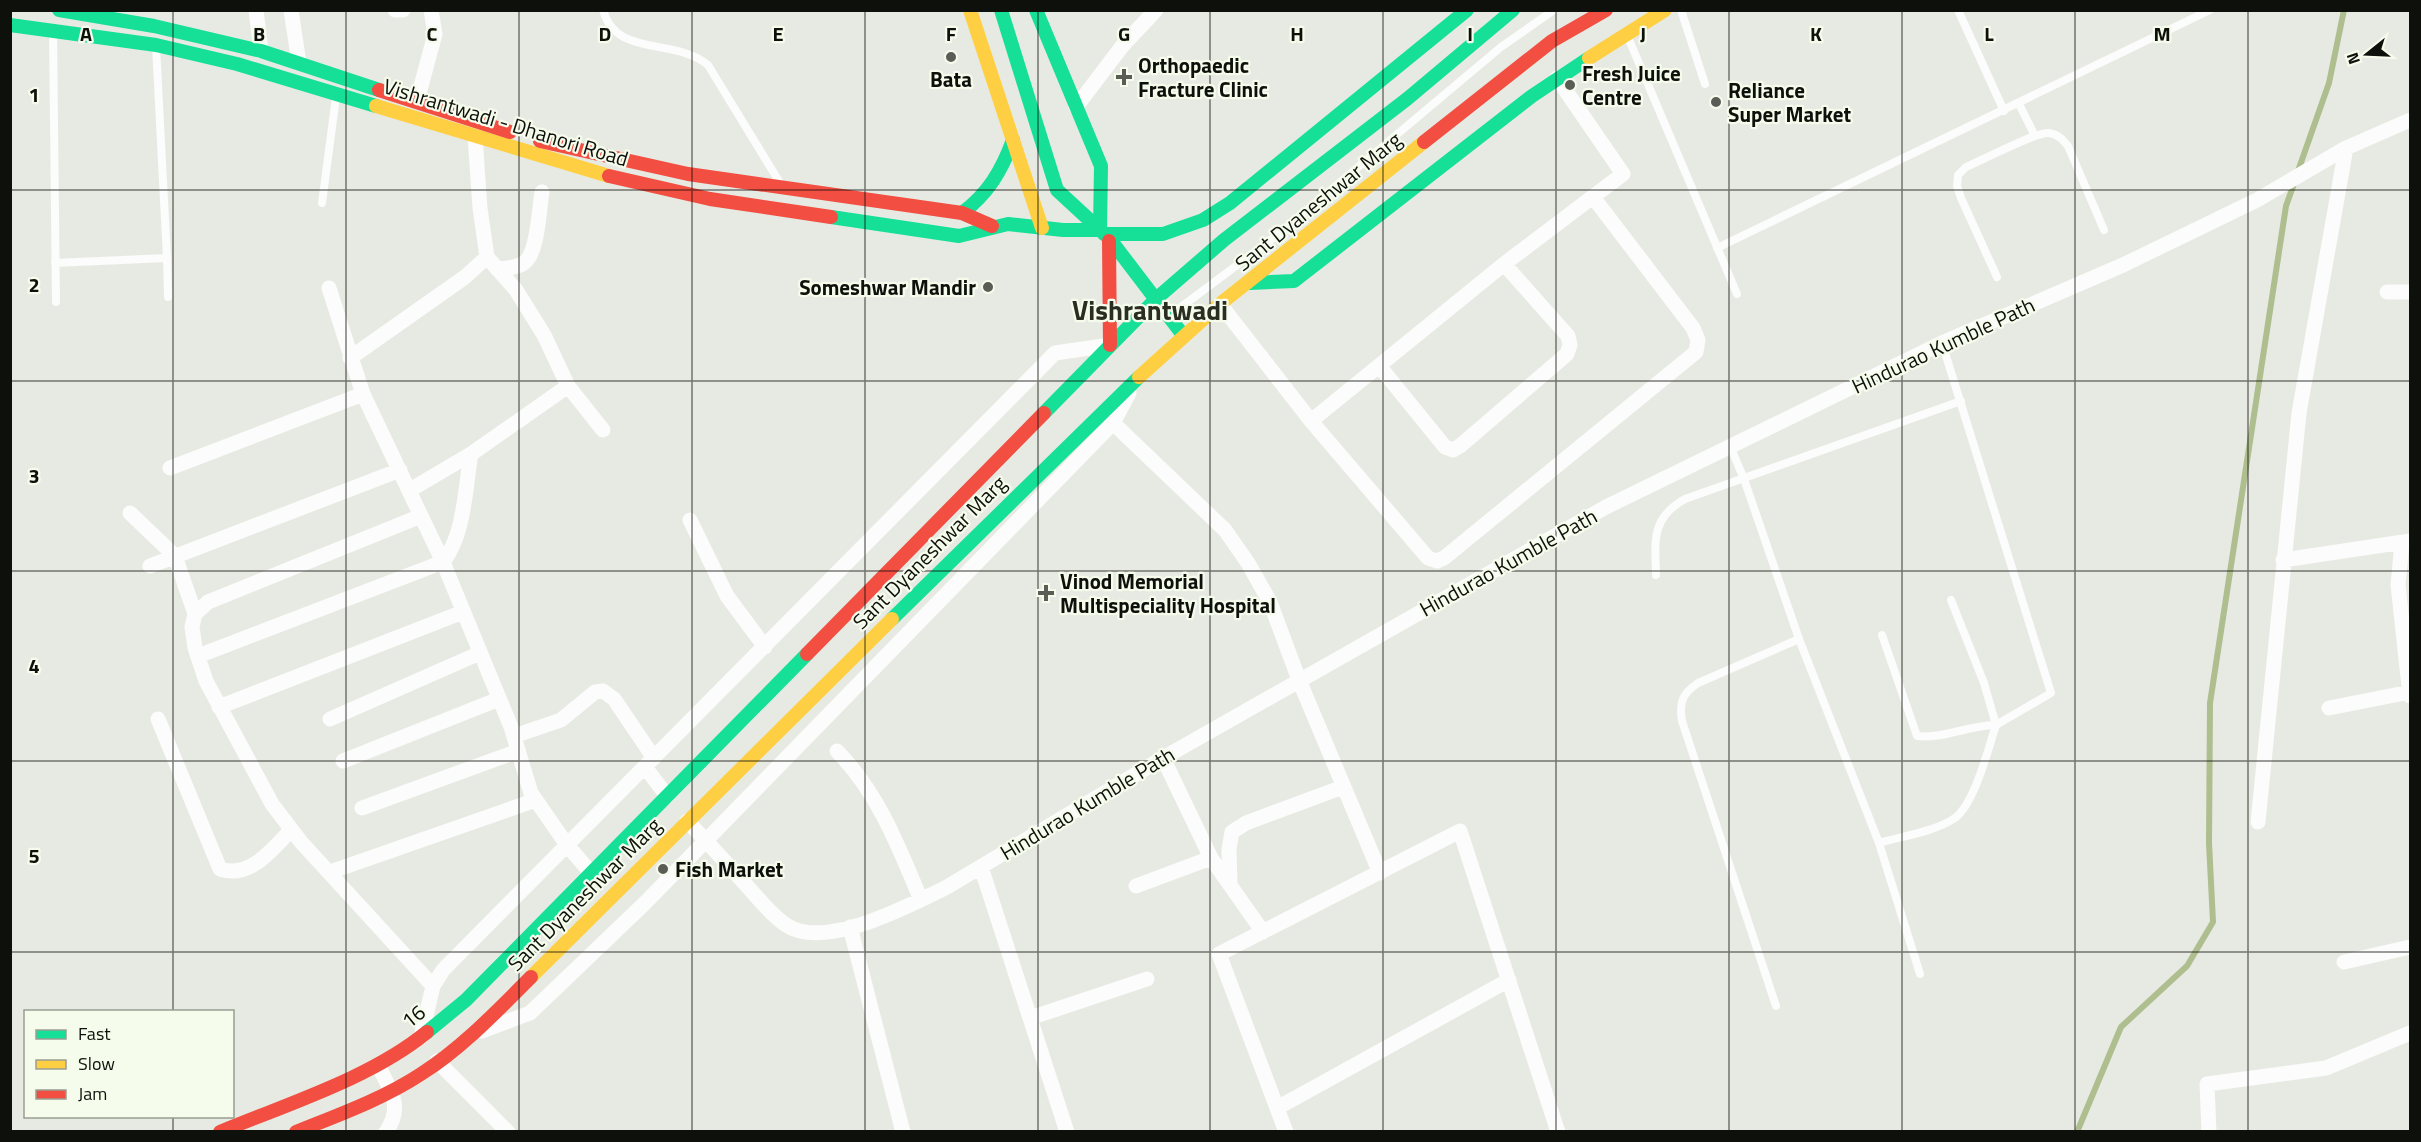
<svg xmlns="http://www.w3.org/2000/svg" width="2421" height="1142" viewBox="0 0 2421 1142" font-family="'Titillium Web',sans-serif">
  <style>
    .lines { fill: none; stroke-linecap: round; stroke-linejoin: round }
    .stream { stroke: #aebe8f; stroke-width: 6 }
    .lane { stroke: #fbfcfb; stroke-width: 8 }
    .street { stroke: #fbfcfb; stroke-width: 15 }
    .fast { stroke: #16e098; stroke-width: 14 }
    .slow { stroke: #ffcf43; stroke-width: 14 }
    .jam { stroke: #f24e42; stroke-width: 14 }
    .grid { fill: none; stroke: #0e100b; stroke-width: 1.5; stroke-opacity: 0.55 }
    .poi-dot { fill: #5a5c56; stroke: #f5fcec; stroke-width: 2 }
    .labels { text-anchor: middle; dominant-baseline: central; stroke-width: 4.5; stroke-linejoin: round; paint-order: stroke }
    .poi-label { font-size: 21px; font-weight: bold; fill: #0e100b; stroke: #f5fcec; text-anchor: start }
    .street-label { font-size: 21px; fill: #0e100b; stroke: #f5fcec }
    .district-label { font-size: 27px; font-weight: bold; fill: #292d22; stroke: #f5fcec }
    .grid-label { font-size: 20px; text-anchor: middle; font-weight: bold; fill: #0e100b; stroke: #f5fcec; stroke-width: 4.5; stroke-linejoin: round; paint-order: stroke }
  </style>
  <rect width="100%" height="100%" fill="#e7eae2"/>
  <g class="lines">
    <path class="stream" d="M2298 171 2329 83 2344 10
      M2077 1132 2121 1027 2187 966 2213 922 2209 843 2210 703 2286 206 2295 181"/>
    <path class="lane" d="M603 10C616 58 674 37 708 65L780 183
      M1681 10 1705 84
      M1958 10 2004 111
      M53 32 56 302
      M1627 35 1737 294
      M2019 104 2035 136
      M322 203 336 97
      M1717 248 2210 10
      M167 258 168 297
      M55 263 167 258 156 46
      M1997 277 1961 198 1957 186 1958 175 1966 167C1981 161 2037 131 2049 133 2058 134 2063 140 2068 146L2104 230
      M1173 313 1276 236 1501 47 1554 10
      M1730 446 1744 479 1799 639 1879 843 1920 974
      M1656 575C1655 540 1651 518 1685 499L1961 401
      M1882 635 1917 736C1944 739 1969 725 1996 725L1984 683 1951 600
      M1879 843C1903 836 1934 832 1955 818 1975 803 1988 749 1996 725L2051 693 1942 343
      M1776 1006 1682 721C1679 702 1682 694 1698 683L1799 639"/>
    <path class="street" d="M256 10 261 51
      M291 10 299 63
      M395 10H403
      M417 101 435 34 431 10
      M1076 107 1123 45 1156 10
      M497 269C506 268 518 268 525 262 538 252 539 209 542 192
      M329 288 363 394 443 562 511 727 531 793 567 845 591 873
      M2387 292H2410
      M1220 304 1311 421 1428 558 1437 561 1444 558 1696 352 1698 340 1693 328 1593 197
      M350 358 465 277 487 257
      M1380 367 1445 447 1453 450 1460 446 1567 354 1570 345 1568 336 1504 264
      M568 386 603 430
      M1311 421 1504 264 1623 174 1557 78
      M1113 423 1225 530 1248 563 1270 602 1299 680 1380 873
      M170 468 363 394
      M410 490 471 454 568 386 544 335 516 290 487 257 480 208 475 136
      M130 513 175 556 195 614
      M421 516 208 602 195 614 192 627 195 648 206 681 272 804 301 842 433 986
      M690 520 727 596 765 647
      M2402 543 2398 585 2410 696
      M2283 560 2410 541
      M150 566 400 470
      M198 656 443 562C465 534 465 488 471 454
      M219 707 463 612
      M2329 708 2410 692
      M158 719 220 869C251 879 272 849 291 830
      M330 719 480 653
      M514 736 561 720 595 692 603 691 614 699 654 758
      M837 751C878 793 898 845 921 900
      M1163 758 1211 858 1263 932
      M343 761 499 699
      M645 767 667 796
      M362 808 518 751
      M687 821C708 842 727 864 747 886 759 899 771 915 786 925 825 951 910 905 947 887L1163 758 1606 507 1942 343 2123 265 2257 200 2346 148 2410 120
      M2258 822 2299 413 2346 148
      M981 867 1067 1132
      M330 872 536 800
      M1230 884 1229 849 1232 832 1246 823 1343 787
      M1136 886 1211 858
      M850 927 903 1132
      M2344 962 2410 947
      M1030 1018 1147 979
      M482 1031 530 1013 646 902 1113 423 1129 393
      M421 1037 433 986 443 970 1055 353 1110 345
      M437 1061 508 1132
      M378 1065C390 1090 404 1106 386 1132
      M1277 1108 1509 980
      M1286 1132 1219 954 1460 831 1558 1132
      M2209 1132 2207 1084 2326 1068 2410 1033"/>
    <path class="fast" d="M59 10 154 26 261 51 379 90
      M1001 10 1057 190 1109 238 1183 335
      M1036 10 1101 166 1100 230
      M10 25 156 45 237 64 376 106
      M962 213C988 194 1002 170 1013 140
      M831 217 959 236 1008 224 1063 230H1100
      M1104 234H1163L1203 220 1230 203 1467 10
      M1250 283 1294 281 1532 96 1589 58
      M1044 413 1157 298 1224 240 1407 99 1513 10
      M892 619 1139 377
      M427 1032 466 1000 807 654"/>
    <path class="slow" d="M970 10 1042 228
      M1589 58 1665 10
      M376 106 609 176
      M1139 377 1220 304 1424 142
      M531 977 892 619"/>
    <path class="jam" d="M379 90 510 132
      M540 141 688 174 962 213 992 226
      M1424 142 1552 41 1606 10
      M609 176 710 199 831 217
      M1109 241 1110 345
      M807 654 1044 413
      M220 1132C287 1104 371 1078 427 1032
      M296 1132C338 1115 383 1099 421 1074 462 1048 497 1011 531 977"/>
  </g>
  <path class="grid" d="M173 10V1012M346 10V1132M519 10V1132M692 10V1132M865 10V1132M1038 10V1132M1210 10V1132M1383 10V1132M1556 10V1132M1729 10V1132M1902 10V1132M2075 10V1132M2248 10V1132M10 190H2410M10 381H2410M10 571H2410M10 761H2410M10 952H2410M173 1116V1132"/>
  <g class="poi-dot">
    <circle cx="951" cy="57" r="6"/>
    <path d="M1121 68h6v6h6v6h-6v6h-6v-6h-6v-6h6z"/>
    <circle cx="1570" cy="85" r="6"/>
    <circle cx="1716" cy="102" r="6"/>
    <circle cx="988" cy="287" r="6"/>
    <path d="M1043 584h6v6h6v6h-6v6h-6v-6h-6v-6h6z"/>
    <circle cx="663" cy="869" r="6"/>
  </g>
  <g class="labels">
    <g class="poi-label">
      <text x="1138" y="65">Orthopaedic<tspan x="1138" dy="24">Fracture Clinic</tspan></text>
      <text x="1582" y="73">Fresh Juice<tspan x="1582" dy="24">Centre</tspan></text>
      <text x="951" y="79" text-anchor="middle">Bata</text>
      <text x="1728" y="90">Reliance<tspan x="1728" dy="24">Super Market</tspan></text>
      <text x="976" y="287" text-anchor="end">Someshwar Mandir</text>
      <text x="1060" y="581">Vinod Memorial<tspan x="1060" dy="24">Multispeciality Hospital</tspan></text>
      <text x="675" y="869">Fish Market</text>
    </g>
    <g class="street-label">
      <text transform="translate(506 122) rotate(17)">Vishrantwadi - Dhanori Road</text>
      <text transform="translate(1318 201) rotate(-39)">Sant Dyaneshwar Marg</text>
      <text transform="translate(1943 345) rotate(-25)">Hindurao Kumble Path</text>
      <text transform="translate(929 552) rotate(-45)">Sant Dyaneshwar Marg</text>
      <text transform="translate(1508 562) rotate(-29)">Hindurao Kumble Path</text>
      <text transform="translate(1087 803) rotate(-31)">Hindurao Kumble Path</text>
      <text transform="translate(584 894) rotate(-45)">Sant Dyaneshwar Marg</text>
      <text transform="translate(413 1016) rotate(-39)">16</text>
    </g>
    <g class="district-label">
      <text x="1150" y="309">Vishrantwadi</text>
    </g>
  </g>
  <g class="grid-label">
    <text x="86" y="41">A</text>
    <text x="259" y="41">B</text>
    <text x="432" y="41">C</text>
    <text x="605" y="41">D</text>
    <text x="778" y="41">E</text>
    <text x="951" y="41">F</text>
    <text x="1124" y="41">G</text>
    <text x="1297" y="41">H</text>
    <text x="1470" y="41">I</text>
    <text x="1643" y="41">J</text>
    <text x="1816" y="41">K</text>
    <text x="1989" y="41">L</text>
    <text x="2162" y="41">M</text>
    <text x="34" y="102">1</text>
    <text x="34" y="292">2</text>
    <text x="34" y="483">3</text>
    <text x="34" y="673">4</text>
    <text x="34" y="863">5</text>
  </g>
  <rect width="2421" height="1142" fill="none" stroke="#0e100b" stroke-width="24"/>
  <rect x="24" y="1010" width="210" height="108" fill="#f5fcec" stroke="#999e92" stroke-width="1.5"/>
  <rect x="36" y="1030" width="30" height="9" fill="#16e098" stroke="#999e92" stroke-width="1.5"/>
  <text x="78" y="1040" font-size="18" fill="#0e100b">Fast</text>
  <rect x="36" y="1060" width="30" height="9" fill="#ffcf43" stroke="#999e92" stroke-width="1.5"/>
  <text x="78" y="1070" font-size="18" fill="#0e100b">Slow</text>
  <rect x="36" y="1090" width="30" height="9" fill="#f24e42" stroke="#999e92" stroke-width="1.5"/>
  <text x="78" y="1100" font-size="18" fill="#0e100b">Jam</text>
  <g transform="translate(2367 54) rotate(252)" stroke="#f5fcec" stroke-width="4.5" paint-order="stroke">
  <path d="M0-4.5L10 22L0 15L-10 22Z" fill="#0e100b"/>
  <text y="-9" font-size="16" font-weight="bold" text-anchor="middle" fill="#0e100b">N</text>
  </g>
</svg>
